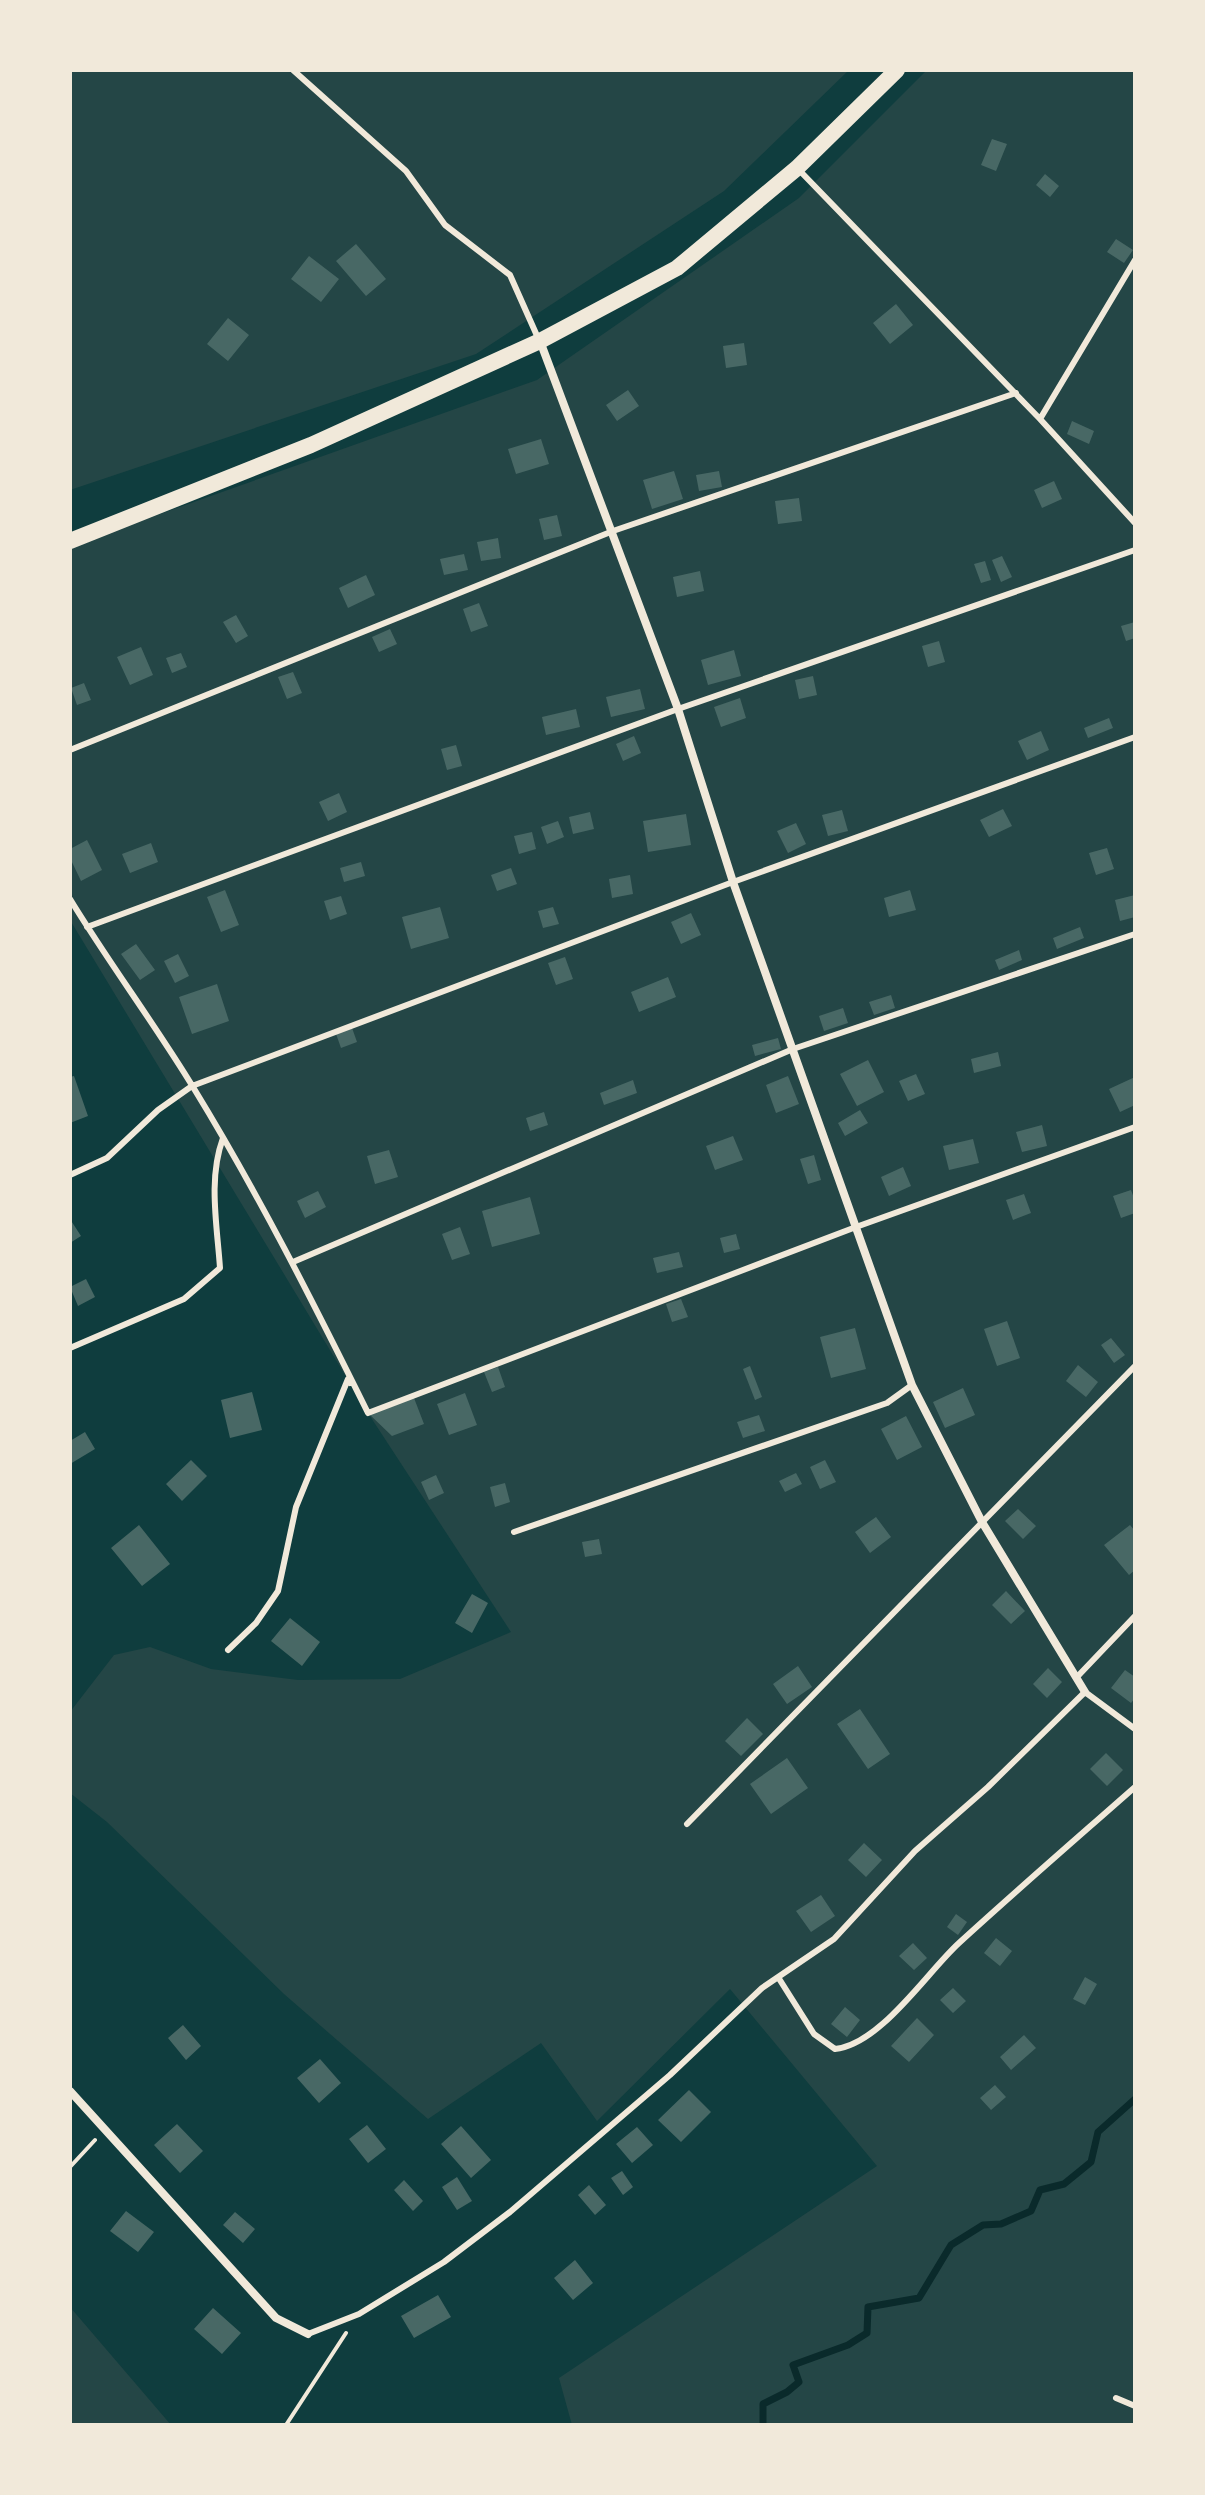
<svg xmlns="http://www.w3.org/2000/svg" width="1205" height="2495" viewBox="0 0 1205 2495" font-family="Commissioner,sans-serif">
  <style>
    .green { fill: #244646 }
    .lines { fill: none; stroke-linecap: round; stroke-linejoin: round }
    .stream { stroke: #0a2a2b; stroke-width: 7 }
    .building { fill: #486865 }
    .path { stroke: #f1e9da; stroke-width: 4 }
    .service { stroke: #f1e9da; stroke-width: 6 }
    .minor { stroke: #f1e9da; stroke-width: 8 }
    .secondary { stroke: #f1e9da; stroke-width: 16 }
  </style>
  <rect width="100%" height="100%" fill="#0f3d3e"/>
  <path class="green" d="M70 70H849L724 191 476 354 70 490Z
    M927 70H1135V2425H572L559 2378 877 2166 730 1989 597 2121 541 2043 428 2119 284 1994 107 1822 70 1793V1712L114 1655 150 1647 211 1669 298 1680 400 1679 511 1632 368 1413 70 920V546L537 380 799 198Z
    M70 2307 171 2425H70Z"/>
  <g class="lines">
    <path class="stream" d="M763 2425V2404L787 2392 799 2382 793 2365 848 2345 867 2333 868 2307 919 2298 951 2245 983 2225 1001 2224 1031 2211 1040 2190 1064 2184 1091 2162 1098 2132 1135 2099"/>
  </g>
  <path class="building" d="M992 139 1007 144 996 171 981 165Z
    M1045 174 1059 186 1050 197 1036 185Z
    M1116 239 1133 250 1124 263 1107 252Z
    M356 244 386 279 366 296 336 261Z
    M309 256 339 279 321 302 291 279Z
    M896 304 913 325 890 344 873 323Z
    M228 318 249 335 228 361 207 344Z
    M744 343 747 365 726 368 723 346Z
    M628 390 639 406 617 421 606 405Z
    M1072 421 1094 431 1089 444 1067 434Z
    M541 439 549 464 516 474 508 449Z
    M674 471 683 499 652 509 643 480Z
    M719 471 722 487 699 491 696 475Z
    M1054 481 1062 499 1042 508 1034 490Z
    M799 498 802 521 778 524 775 501Z
    M557 515 562 536 544 540 539 519Z
    M498 538 501 558 481 561 477 542Z
    M464 554 468 570 444 575 440 559Z
    M1002 556 1012 577 1001 582 992 560Z
    M985 561 991 580 981 583 974 564Z
    M700 571 704 591 677 597 673 577Z
    M366 575 375 595 348 608 339 588Z
    M479 603 488 626 471 632 463 609Z
    M236 615 248 636 236 643 223 622Z
    M1135 622V638L1126 641 1121 626Z
    M390 629 397 644 379 652 372 637Z
    M939 641 945 662 928 667 922 646Z
    M141 647 153 675 130 685 117 657Z
    M734 650 741 676 708 685 701 660Z
    M181 653 187 667 172 673 166 658Z
    M293 672 302 693 287 699 278 677Z
    M813 676 817 695 799 699 795 680Z
    M84 683 91 700 77 705 71 688Z
    M640 689 645 709 611 717 606 697Z
    M740 698 746 718 721 727 714 707Z
    M576 709 580 727 546 735 542 717Z
    M1109 718 1113 728 1088 738 1084 728Z
    M1041 731 1049 750 1027 760 1018 741Z
    M634 736 641 753 623 761 616 744Z
    M456 745 462 766 447 770 441 749Z
    M339 793 347 812 328 821 319 802Z
    M1003 809 1012 826 989 837 980 820Z
    M842 810 848 831 828 836 822 815Z
    M590 812 594 829 573 834 569 817Z
    M686 814 691 845 648 852 643 821Z
    M558 821 564 837 547 844 541 827Z
    M796 823 806 844 788 853 777 831Z
    M532 832 536 849 519 854 514 836Z
    M87 840 102 870 81 881 70 858V849Z
    M151 843 158 862 130 873 122 854Z
    M1107 848 1114 869 1096 875 1089 853Z
    M361 862 365 876 344 882 340 868Z
    M511 868 517 884 497 891 491 875Z
    M630 875 633 894 612 898 609 879Z
    M225 890 239 925 221 932 207 897Z
    M910 890 916 910 889 917 884 898Z
    M1135 895V917L1120 921 1115 900Z
    M341 896 347 914 330 920 324 901Z
    M440 907 449 938 411 949 402 917Z
    M553 907 559 924 543 928 538 911Z
    M691 913 701 935 681 944 671 922Z
    M1080 927 1084 938 1057 949 1053 938Z
    M136 944 155 970 140 980 121 954Z
    M1019 950 1022 960 999 970 995 960Z
    M178 954 189 976 175 983 164 961Z
    M565 957 573 979 556 985 548 963Z
    M668 977 676 997 639 1012 631 992Z
    M217 984 229 1021 192 1034 179 997Z
    M891 995 895 1008 874 1015 869 1002Z
    M843 1008 848 1023 824 1031 819 1016Z
    M351 1025 357 1042 341 1048 335 1031Z
    M778 1038 781 1049 755 1056 752 1045Z
    M998 1052 1001 1066 974 1073 971 1059Z
    M868 1060 884 1092 857 1106 840 1074Z
    M916 1074 925 1094 908 1101 899 1081Z
    M74 1076 88 1116 70 1123V1077Z
    M788 1076 799 1104 776 1113 766 1085Z
    M1135 1077V1105L1120 1112 1109 1089Z
    M633 1080 637 1093 604 1105 600 1093Z
    M860 1110 868 1123 845 1136 838 1123Z
    M544 1112 548 1125 530 1131 526 1118Z
    M1042 1125 1047 1146 1022 1152 1016 1132Z
    M733 1136 743 1160 715 1170 706 1146Z
    M973 1139 979 1163 949 1170 943 1146Z
    M389 1150 398 1177 375 1184 367 1156Z
    M814 1155 821 1180 808 1184 800 1159Z
    M903 1167 911 1186 889 1196 881 1177Z
    M1131 1190 1135 1201V1213L1121 1218 1113 1196Z
    M318 1191 326 1207 305 1218 297 1201Z
    M1024 1194 1031 1213 1013 1220 1006 1200Z
    M530 1197 540 1234 492 1247 482 1211Z
    M70 1219 81 1236 70 1243Z
    M460 1227 470 1254 452 1260 442 1234Z
    M736 1234 740 1249 724 1253 720 1238Z
    M679 1252 683 1267 657 1273 653 1258Z
    M86 1279 95 1297 78 1306 70 1287Z
    M681 1299 688 1317 672 1322 666 1304Z
    M1007 1321 1020 1358 997 1366 984 1329Z
    M855 1328 866 1369 831 1378 820 1337Z
    M1111 1338 1125 1355 1114 1363 1101 1345Z
    M1078 1365 1098 1382 1086 1397 1066 1381Z
    M750 1366 762 1397 755 1400 743 1369Z
    M498 1367 505 1387 492 1392 484 1372Z
    M963 1388 975 1415 945 1428 933 1402Z
    M252 1392 262 1430 230 1438 221 1400Z
    M465 1393 477 1425 449 1435 437 1404Z
    M414 1398 424 1424 392 1436 368 1413Z
    M759 1415 765 1431 743 1438 737 1422Z
    M906 1416 922 1447 897 1460 881 1429Z
    M85 1432 95 1449 70 1464V1441Z
    M191 1460 207 1476 182 1501 166 1484Z
    M825 1460 836 1482 820 1489 810 1467Z
    M796 1473 802 1484 785 1492 779 1481Z
    M436 1475 444 1493 429 1500 421 1482Z
    M505 1483 510 1502 495 1507 490 1487Z
    M1018 1509 1036 1526 1023 1539 1005 1521Z
    M876 1517 891 1537 870 1553 855 1532Z
    M139 1525 170 1564 142 1586 111 1548Z
    M1130 1525 1135 1531V1570L1129 1575 1104 1545Z
    M599 1539 602 1554 585 1557 582 1542Z
    M1006 1591 1025 1611 1011 1624 992 1605Z
    M472 1594 488 1603 472 1633 455 1623Z
    M290 1618 320 1642 302 1666 271 1641Z
    M798 1666 812 1687 787 1704 773 1684Z
    M1048 1668 1062 1682 1047 1698 1033 1684Z
    M1125 1670 1135 1677V1698L1131 1703 1111 1688Z
    M860 1709 890 1754 868 1769 837 1724Z
    M747 1718 763 1734 741 1756 725 1741Z
    M1106 1753 1123 1770 1107 1786 1090 1769Z
    M787 1758 808 1788 771 1814 750 1784Z
    M864 1843 882 1860 866 1877 848 1860Z
    M821 1895 835 1916 811 1932 796 1911Z
    M956 1914 967 1922 958 1935 947 1927Z
    M996 1938 1012 1951 1000 1966 984 1953Z
    M913 1943 927 1958 914 1970 899 1956Z
    M1085 1977 1097 1984 1085 2005 1073 1999Z
    M953 1988 966 2001 953 2013 940 2000Z
    M845 2007 860 2020 847 2037 831 2024Z
    M917 2018 934 2035 909 2062 891 2046Z
    M183 2025 201 2046 186 2060 168 2038Z
    M1024 2035 1036 2048 1011 2070 1000 2057Z
    M320 2059 341 2083 319 2103 297 2078Z
    M995 2085 1006 2097 991 2110 980 2098Z
    M689 2090 711 2112 681 2142 658 2120Z
    M177 2124 203 2151 180 2173 154 2145Z
    M367 2125 386 2149 368 2163 349 2139Z
    M461 2126 491 2160 471 2178 441 2144Z
    M637 2127 653 2145 632 2163 616 2144Z
    M622 2171 633 2187 623 2195 611 2178Z
    M457 2177 472 2201 457 2210 442 2187Z
    M404 2180 423 2201 413 2211 394 2190Z
    M589 2185 606 2205 595 2215 578 2195Z
    M126 2211 154 2232 138 2252 110 2231Z
    M235 2212 255 2229 243 2243 223 2225Z
    M575 2260 593 2283 573 2300 554 2278Z
    M438 2295 451 2317 414 2338 401 2316Z
    M213 2308 241 2333 222 2354 194 2329Z"/>
  <g class="lines">
    <path class="path" d="M70 2167 95 2140
      M286 2425 346 2333"/>
    <path class="service" d="M293 70 406 171 445 225 510 275 538 338
      M800 171 1040 419 1135 523
      M1040 419 1135 260
      M70 750 613 531 1016 393
      M70 899C109 963 154 1023 193 1087 258 1193 313 1302 368 1413
      M87 927 678 709 1135 550
      M70 1175 107 1158 158 1110 192 1086 733 882 1135 737
      M293 1262 793 1049 1135 934
      M70 1348 184 1299 220 1268C217 1224 208 1179 223 1138
      M368 1413 856 1227 1135 1127
      M514 1532 887 1403 912 1385
      M228 1650 256 1623 278 1591 296 1507 348 1379 350 1383
      M1077 1677 1135 1616
      M687 1824 1135 1366
      M778 1977 814 2034 835 2049C881 2044 927 1972 959 1943 1017 1890 1076 1839 1135 1787
      M308 2334 359 2314 444 2262 510 2212 670 2075 762 1988 834 1939 915 1851 988 1787 1085 1692 1135 1729
      M1116 2398 1135 2406"/>
    <path class="minor" d="M540 341 678 709 733 882 912 1385 982 1522 1085 1692
      M70 2091 276 2318 308 2334"/>
    <path class="secondary" d="M70 541 311 445 540 341 677 268 797 168 897 70"/>
  </g>
  <rect width="1205" height="2495" fill="none" stroke="#f1e9da" stroke-width="144"/>
</svg>
